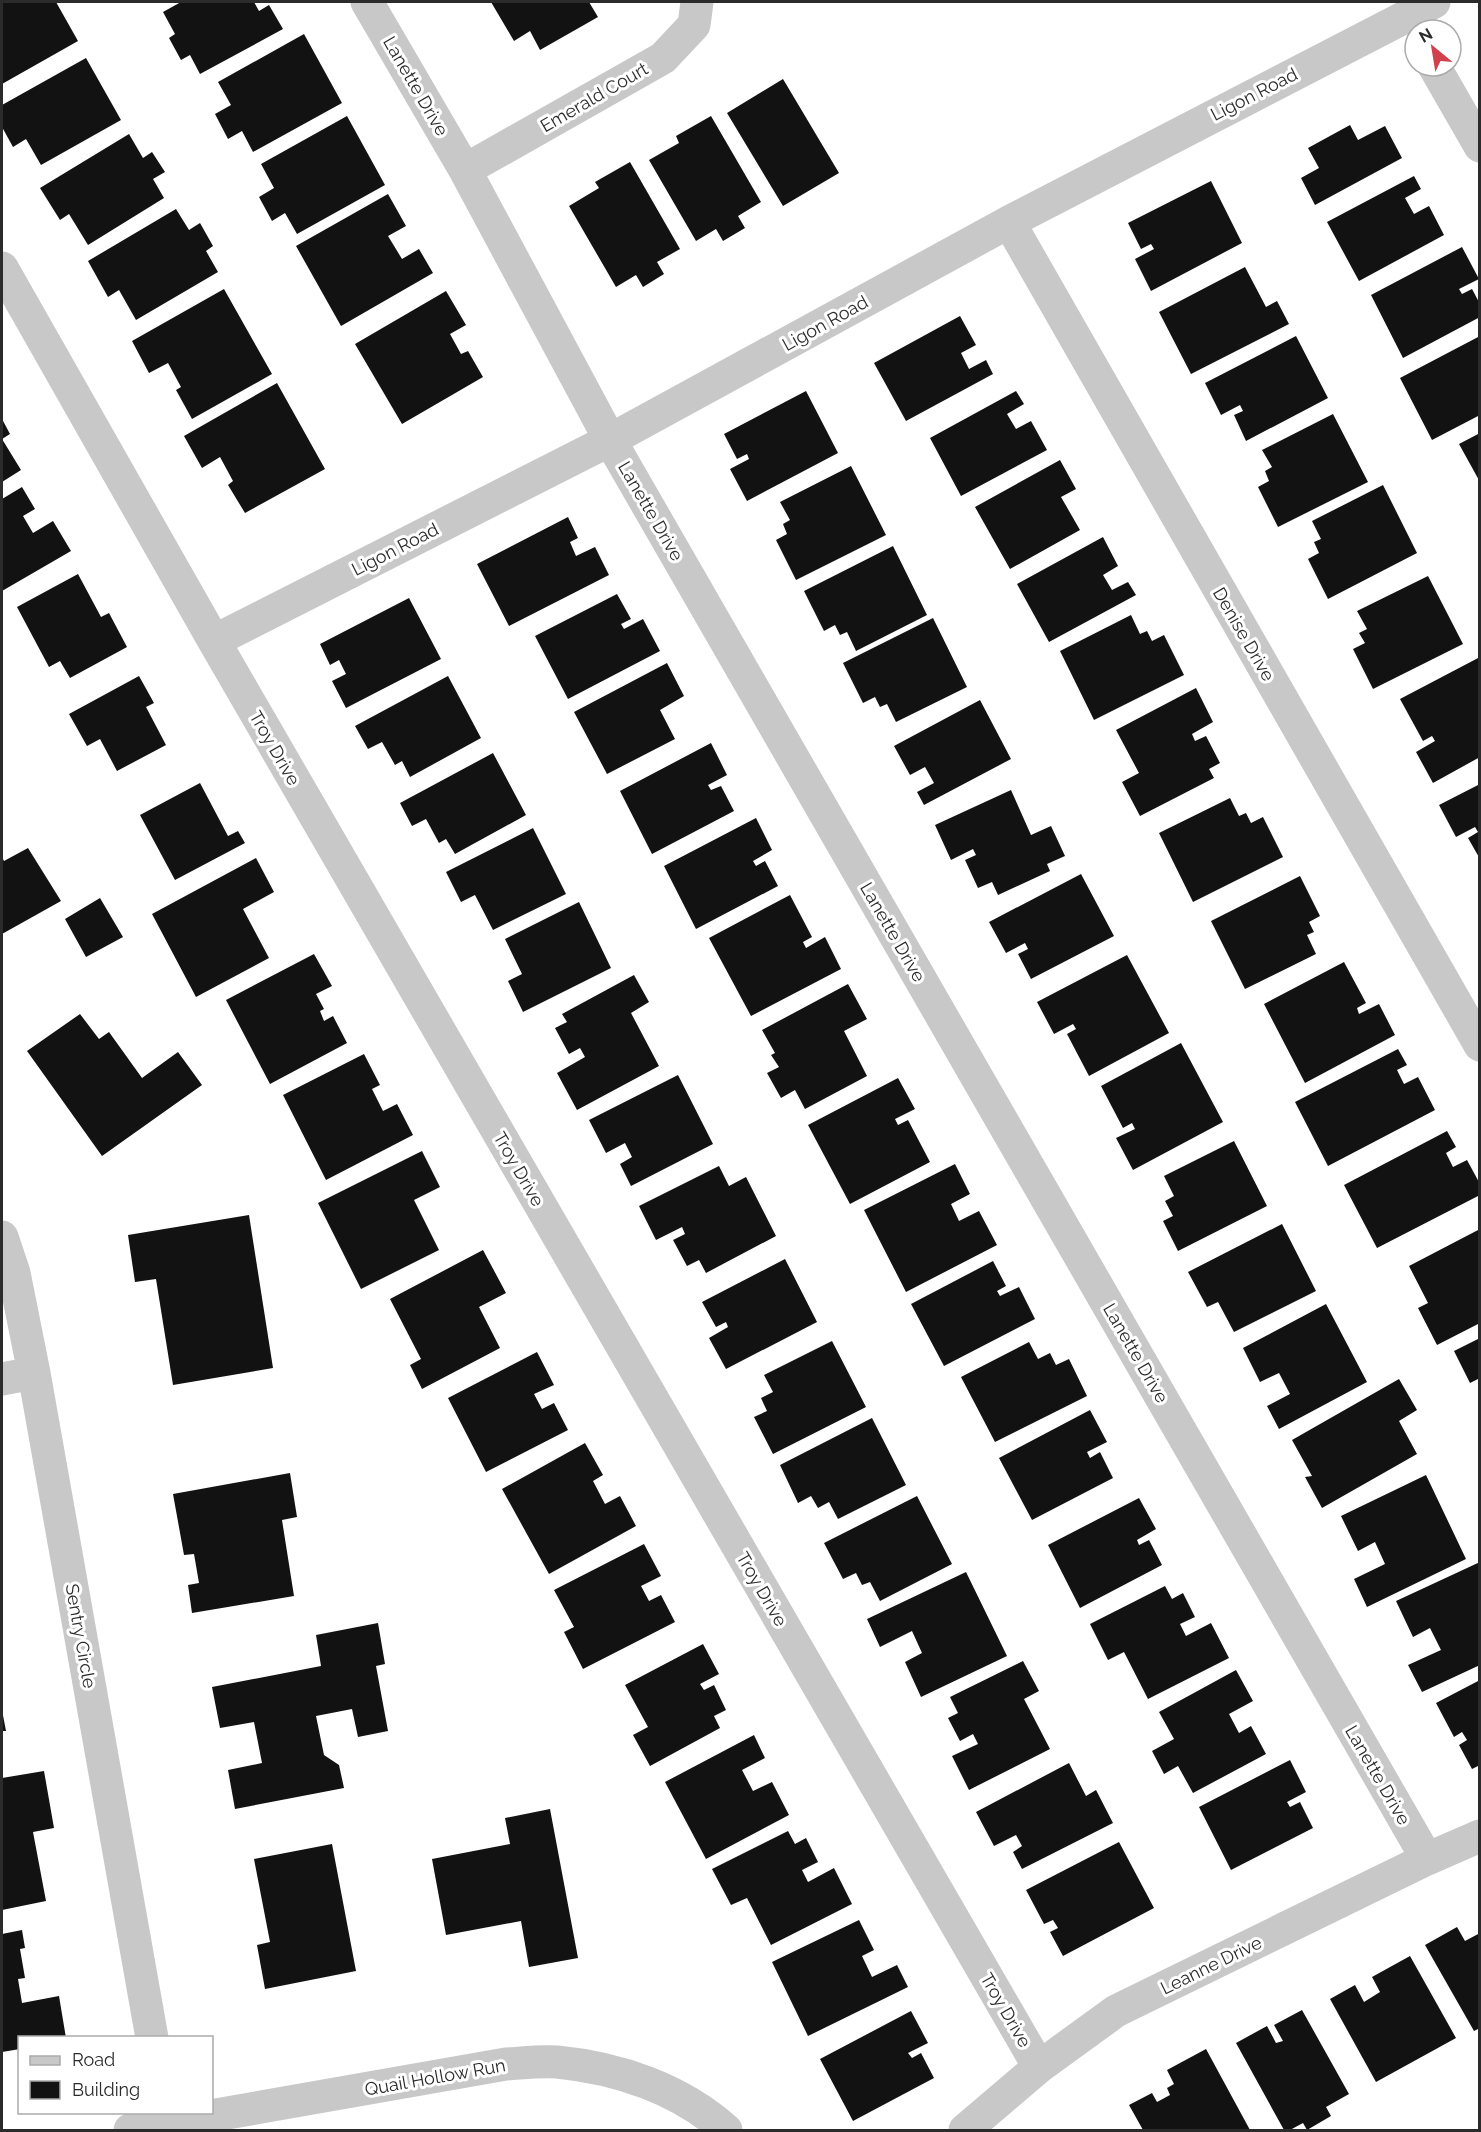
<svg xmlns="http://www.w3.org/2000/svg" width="1481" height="2132" viewBox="0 0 1481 2132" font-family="Raleway,sans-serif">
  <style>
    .building { fill: #121212 }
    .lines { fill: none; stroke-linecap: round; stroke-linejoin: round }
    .minor { stroke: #c8c8c8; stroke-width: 33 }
    .labels { text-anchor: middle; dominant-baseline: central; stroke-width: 6; stroke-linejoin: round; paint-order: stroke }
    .street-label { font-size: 18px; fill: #2b2b2b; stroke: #fff }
  </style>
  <rect width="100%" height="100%" fill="#fff"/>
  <path class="building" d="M2 2H56L78 41 2 84Z
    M181 2H254L259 11 269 5 283 29 200 74 190 55 181 60 169 38 175 34 163 12Z
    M491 2H589L598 17 540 50 530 31 514 41Z
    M304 34 342 103 253 152 242 131 228 139 215 114 231 105 218 82Z
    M86 58 121 120 41 165 26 139 13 147 2 127V105Z
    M783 79 839 173 783 206 727 113Z
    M347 116 385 185 297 234 285 213 272 221 259 197 274 188 261 164Z
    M711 116 761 202 738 216 745 228 723 241 716 229 696 241 649 160 679 143 676 136Z
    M1350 125 1358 140 1385 126 1402 158 1315 205 1301 178 1319 168 1308 148Z
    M129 134 143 158 152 152 165 172 153 179 164 198 88 245 69 214 60 220 40 188Z
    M630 162 680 249 657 262 664 274 643 287 636 275 616 287 569 206 599 188 595 182Z
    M1414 176 1421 189 1405 198 1414 214 1429 206 1444 235 1359 281 1327 222Z
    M1211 181 1242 243 1151 291 1135 259 1154 249 1151 244 1141 249 1128 223Z
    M388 194 406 226 388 236 402 259 419 249 433 273 341 326 296 246Z
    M176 209 189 230 200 223 213 246 206 251 218 272 136 320 119 290 108 297 88 261Z
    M1462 247 1479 279 1459 289 1462 294 1472 289 1480 304V317L1403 358 1371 295Z
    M1245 267 1266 307 1277 301 1289 324 1191 374 1159 312Z
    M224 289 272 374 192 419 176 390 181 387 168 363 149 373 132 341Z
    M446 291 466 325 450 334 461 354 468 351 483 377 402 424 355 344Z
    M960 316 976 345 961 353 969 369 986 360 993 374 906 421 874 363Z
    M1296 336 1328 398 1246 441 1234 415 1243 411 1240 405 1221 415 1205 383Z
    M1480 336V415L1432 440 1400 378Z
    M277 383 325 469 245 513 228 485 233 481 220 457 202 468 184 436Z
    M806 391 838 453 747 501 730 469 749 459 747 454 737 459 724 434Z
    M1016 391 1024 404 1007 414 1016 429 1031 421 1047 450 961 496 930 438Z
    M1333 414 1368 482 1278 527 1258 487 1269 481 1265 471 1272 467 1262 450Z
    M2 419 10 434 2 439 21 470 2 482Z
    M1480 433V482L1459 444Z
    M1060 460 1076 489 1061 497 1080 530 1010 569 975 507Z
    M851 466 886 535 796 580 776 540 787 534 783 524 790 520 780 502Z
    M1383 485 1417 553 1328 599 1308 559 1319 553 1314 542 1321 539 1312 521Z
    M22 487 35 509 23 516 33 533 53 521 71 551 2 591V499Z
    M568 517 578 538 570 542 576 556 595 547 609 575 509 626 477 564Z
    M1103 537 1118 566 1103 575 1112 590 1128 582 1136 595 1049 642 1017 584Z
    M893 546 927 615 856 651 847 632 840 635 835 625 824 631 804 591Z
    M78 574 101 617 109 613 127 647 70 678 60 661 49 667 17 607Z
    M1428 576 1463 644 1373 689 1353 649 1365 643 1359 633 1367 629 1357 611Z
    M617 594 631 619 621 624 624 629 643 619 660 651 568 699 535 636Z
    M409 598 441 659 346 708 332 681 346 674 339 660 330 665 320 644Z
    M1131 615 1140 634 1147 631 1152 641 1164 635 1184 675 1094 720 1060 651Z
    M933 618 967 687 896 722 887 704 880 707 875 697 863 703 843 663Z
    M1480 657V757L1433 783 1416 752 1435 741 1432 736 1423 741 1400 699Z
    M667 663 684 696 660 710 675 739 607 774 574 712Z
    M139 676 154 703 146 707 166 745 117 771 100 739 87 746 69 714Z
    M448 676 481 738 410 777 402 761 395 765 382 742 368 749 355 726Z
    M1196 688 1213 722 1192 734 1195 741 1206 736 1220 763 1209 769 1214 778 1140 816 1122 782 1139 773 1116 730Z
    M980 700 1011 759 924 805 917 792 934 783 925 767 910 775 894 746Z
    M711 743 727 775 708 785 711 790 721 786 734 811 652 854 620 791Z
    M493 753 526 815 455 854 446 839 439 843 426 819 412 826 400 803Z
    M200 783 228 836 238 831 245 843 175 880 140 815Z
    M1480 784V859L1468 838 1478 832 1475 827 1456 837 1439 805Z
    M1011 790 1031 835 1051 826 1065 856 1047 864 1050 871 998 895 992 882 978 888 965 860 976 855 973 849 951 860 935 825Z
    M1230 798 1239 816 1246 813 1251 823 1263 817 1283 857 1193 902 1159 833Z
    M756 818 772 850 753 861 756 866 765 861 778 886 696 929 664 866Z
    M533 828 566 894 493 930 475 895 461 902 446 872Z
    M28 848 61 901 2 934V857L4 861Z
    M256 858 274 892 243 909 269 958 196 997 152 914Z
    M1081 874 1114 936 1031 979 1018 954 1028 949 1025 943 1006 953 989 922Z
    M1300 876 1320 916 1309 922 1314 932 1307 935 1316 954 1245 989 1211 921Z
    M790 895 812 937 803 942 806 948 825 937 841 969 751 1016 709 938Z
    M100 898 123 937 86 957 65 919Z
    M579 902 611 968 523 1012 508 981 522 974 505 939Z
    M314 954 332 986 316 994 324 1009 320 1011 324 1021 333 1016 347 1043 270 1084 226 1000Z
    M1127 955 1169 1033 1089 1076 1067 1034 1076 1029 1073 1024 1054 1034 1037 1002Z
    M1344 962 1366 1003 1357 1008 1359 1014 1379 1004 1395 1035 1305 1083 1264 1004Z
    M634 975 649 1002 631 1013 659 1066 577 1110 557 1073 585 1057 580 1048 569 1054 555 1028 567 1022 562 1014Z
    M848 984 867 1019 844 1031 867 1076 805 1109 795 1090 781 1098 767 1073 779 1067 771 1055 775 1053 762 1030Z
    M80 1014 99 1039 109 1032 142 1078 178 1052 202 1085 102 1156 27 1051Z
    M1181 1043 1223 1122 1133 1170 1116 1138 1135 1129 1132 1123 1123 1128 1101 1086Z
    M1398 1049 1407 1065 1397 1070 1404 1084 1418 1077 1435 1110 1328 1166 1295 1102Z
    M364 1054 380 1085 372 1089 383 1111 397 1104 413 1135 326 1180 283 1095Z
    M678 1075 713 1144 631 1186 620 1164 632 1157 625 1143 606 1153 589 1120Z
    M898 1078 915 1109 895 1119 898 1125 908 1120 930 1162 850 1204 808 1125Z
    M1447 1131 1456 1147 1446 1153 1453 1167 1467 1160 1480 1184V1195L1377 1248 1344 1185Z
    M1234 1141 1267 1206 1178 1251 1163 1221 1173 1216 1165 1201 1174 1196 1164 1176Z
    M422 1151 440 1187 414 1200 439 1250 361 1289 318 1203Z
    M955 1164 970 1194 951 1204 959 1221 979 1211 997 1245 906 1292 864 1210Z
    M719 1166 729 1186 746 1177 776 1236 706 1273 699 1260 687 1266 673 1240 685 1234 682 1227 656 1240 639 1206Z
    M249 1215 273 1368 173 1385 156 1279 135 1282 128 1235Z
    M1282 1224 1316 1291 1234 1332 1218 1302 1207 1307 1188 1272Z
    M1480 1229V1323L1437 1345 1418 1308 1428 1303 1409 1266Z
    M483 1250 506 1293 479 1307 500 1348 422 1389 410 1365 421 1359 390 1299Z
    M785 1259 817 1322 726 1369 709 1338 728 1327 726 1322 716 1327 702 1302Z
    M993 1261 1006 1286 997 1291 1000 1296 1019 1287 1035 1319 944 1366 911 1304Z
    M1326 1304 1367 1382 1279 1429 1267 1406 1290 1394 1279 1373 1260 1382 1243 1348Z
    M1480 1338V1378L1470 1383 1454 1351Z
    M832 1341 866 1407 773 1454 754 1417 767 1411 761 1398 773 1392 764 1375Z
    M1029 1342 1038 1359 1050 1353 1056 1365 1069 1359 1087 1396 995 1442 961 1377Z
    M537 1352 554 1385 534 1394 542 1409 554 1403 568 1430 486 1472 448 1398Z
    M1399 1379 1417 1410 1399 1421 1417 1454 1322 1508 1305 1477 1312 1476 1292 1440Z
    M1090 1410 1107 1442 1087 1452 1090 1458 1100 1452 1113 1478 1032 1520 999 1458Z
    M872 1418 906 1485 838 1519 829 1502 818 1508 811 1496 798 1503 780 1465Z
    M585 1443 603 1475 593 1481 605 1504 620 1496 636 1526 549 1574 502 1489Z
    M290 1473 297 1517 282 1520 294 1596 192 1613 188 1585 199 1583 194 1554 184 1555 173 1494Z
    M1426 1475 1466 1559 1367 1607 1354 1579 1385 1564 1375 1542 1358 1551 1341 1516Z
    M917 1496 952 1564 880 1601 870 1582 862 1585 856 1573 843 1579 824 1543Z
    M1139 1498 1156 1529 1137 1540 1139 1545 1149 1540 1162 1565 1080 1608 1048 1545Z
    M644 1544 661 1576 641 1586 649 1601 661 1595 675 1622 583 1669 564 1632 574 1627 554 1590Z
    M1480 1562V1665L1422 1692 1408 1665 1441 1650 1430 1628 1413 1637 1396 1601Z
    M966 1572 1007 1656 921 1697 905 1662 922 1653 912 1631 880 1647 867 1619Z
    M1165 1586 1172 1599 1183 1593 1195 1617 1180 1624 1186 1636 1211 1623 1229 1658 1148 1699 1124 1652 1108 1660 1090 1624Z
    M378 1623 385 1664 376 1666 388 1731 358 1737 352 1709 316 1716 324 1755 339 1765 344 1788 235 1809 228 1770 262 1763 254 1722 220 1728 212 1687 321 1666 316 1635Z
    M703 1644 719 1674 700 1684 704 1690 714 1685 726 1710 714 1716 720 1728 650 1766 633 1735 648 1727 625 1685Z
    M1023 1661 1039 1691 1024 1699 1050 1749 969 1790 952 1756 978 1744 973 1734 960 1741 948 1718 958 1713 950 1697Z
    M1236 1670 1253 1701 1229 1714 1239 1733 1251 1726 1266 1754 1193 1793 1178 1766 1164 1774 1152 1751 1174 1739 1159 1712Z
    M1480 1680V1765L1472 1769 1459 1745 1467 1740 1462 1732 1454 1737 1436 1703Z
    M2 1710 6 1731H2Z
    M754 1735 765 1758 742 1770 753 1791 772 1782 789 1815 706 1859 665 1782Z
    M1290 1760 1306 1792 1287 1802 1290 1807 1300 1802 1313 1828 1231 1870 1199 1807Z
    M1069 1763 1086 1796 1096 1790 1113 1823 1022 1869 1013 1852 1022 1846 1016 1835 994 1846 976 1812Z
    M44 1771 54 1828 33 1832 46 1901 2 1910V1778Z
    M550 1809 578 1958 529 1967 521 1921 446 1935 432 1859 510 1844 505 1818Z
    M788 1831 795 1844 806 1838 818 1862 802 1870 808 1882 834 1868 852 1904 771 1945 747 1898 731 1905 712 1869Z
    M1119 1842 1154 1908 1063 1956 1050 1932 1058 1928 1053 1920 1044 1924 1026 1890Z
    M332 1844 356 1971 265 1989 257 1945 270 1942 254 1859Z
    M859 1920 874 1950 862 1956 872 1977 897 1965 908 1987 808 2036 772 1962Z
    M1457 1927 1465 1941 1480 1933V2028L1474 2031 1425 1945Z
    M22 1930 25 1948 20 1949 25 1978 18 1979 22 2003 59 1996 66 2038H20V2049L2 2052V1934Z
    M1410 1956 1456 2038 1376 2082 1330 1999 1355 1985 1364 2002 1380 1992 1372 1977Z
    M1302 2010 1349 2094 1326 2107 1331 2116 1307 2130 1303 2123 1290 2130H1284L1236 2043 1267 2026 1276 2043 1283 2041 1274 2025Z
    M911 2011 928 2043 908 2053 912 2058 921 2053 934 2078 853 2121 820 2059Z
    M1206 2049 1250 2130H1143L1129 2105 1152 2093 1157 2102 1170 2095 1167 2088 1174 2084 1167 2070Z"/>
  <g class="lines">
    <path class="minor" d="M367 2 465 170 610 440 1427 1859
      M1434 66 1480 146
      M465 170 663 58 694 25 697 2
      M1009 222 1480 1045
      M2 268 214 641 1039 2067
      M214 641 610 440 1009 222 1434 2
      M2 1237 14 1273 34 1373 152 2038
      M2 1379 34 1373
      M130 2130 506 2064C523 2063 540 2061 557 2062 619 2068 680 2089 726 2130
      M965 2130 1039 2067 1116 2011 1427 1859 1480 1836"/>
  </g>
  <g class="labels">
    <g class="street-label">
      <text transform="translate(416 86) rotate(60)">Lanette Drive</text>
      <text transform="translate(1254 94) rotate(-27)">Ligon Road</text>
      <text transform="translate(594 97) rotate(-30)">Emerald Court</text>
      <text transform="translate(825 323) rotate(-29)">Ligon Road</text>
      <text transform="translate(651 511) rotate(60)">Lanette Drive</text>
      <text transform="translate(395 549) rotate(-27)">Ligon Road</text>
      <text transform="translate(1244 634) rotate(60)">Denise Drive</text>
      <text transform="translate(275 748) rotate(60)">Troy Drive</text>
      <text transform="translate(893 932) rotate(60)">Lanette Drive</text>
      <text transform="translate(519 1169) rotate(60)">Troy Drive</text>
      <text transform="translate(1136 1353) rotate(60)">Lanette Drive</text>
      <text transform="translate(762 1589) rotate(60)">Troy Drive</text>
      <text transform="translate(81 1636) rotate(80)">Sentry Circle</text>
      <text transform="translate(1378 1775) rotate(60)">Lanette Drive</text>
      <text transform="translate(1211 1965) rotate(-26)">Leanne Drive</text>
      <text transform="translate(1006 2010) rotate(60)">Troy Drive</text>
      <text transform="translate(435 2077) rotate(-10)">Quail Hollow Run</text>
    </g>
  </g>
  <rect width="1481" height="2132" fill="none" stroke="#2b2b2b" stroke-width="6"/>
  <rect x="18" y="2036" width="195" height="78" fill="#ffffff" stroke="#aaaaaa" stroke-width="1.5"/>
  <rect x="30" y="2056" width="30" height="9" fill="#c8c8c8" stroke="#aaaaaa" stroke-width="1.5"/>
  <text x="72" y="2066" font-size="18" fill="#2b2b2b">Road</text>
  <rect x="30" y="2081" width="30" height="18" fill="#121212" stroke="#aaaaaa" stroke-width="1.5"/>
  <text x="72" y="2096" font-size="18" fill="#2b2b2b">Building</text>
  <g transform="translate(1433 48) rotate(330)"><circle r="28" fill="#ffffff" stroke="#aaaaaa" stroke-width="1.5"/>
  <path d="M0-4.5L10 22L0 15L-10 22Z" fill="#d0404d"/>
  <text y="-9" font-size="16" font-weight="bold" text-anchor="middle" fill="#2b2b2b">N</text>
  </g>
</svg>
